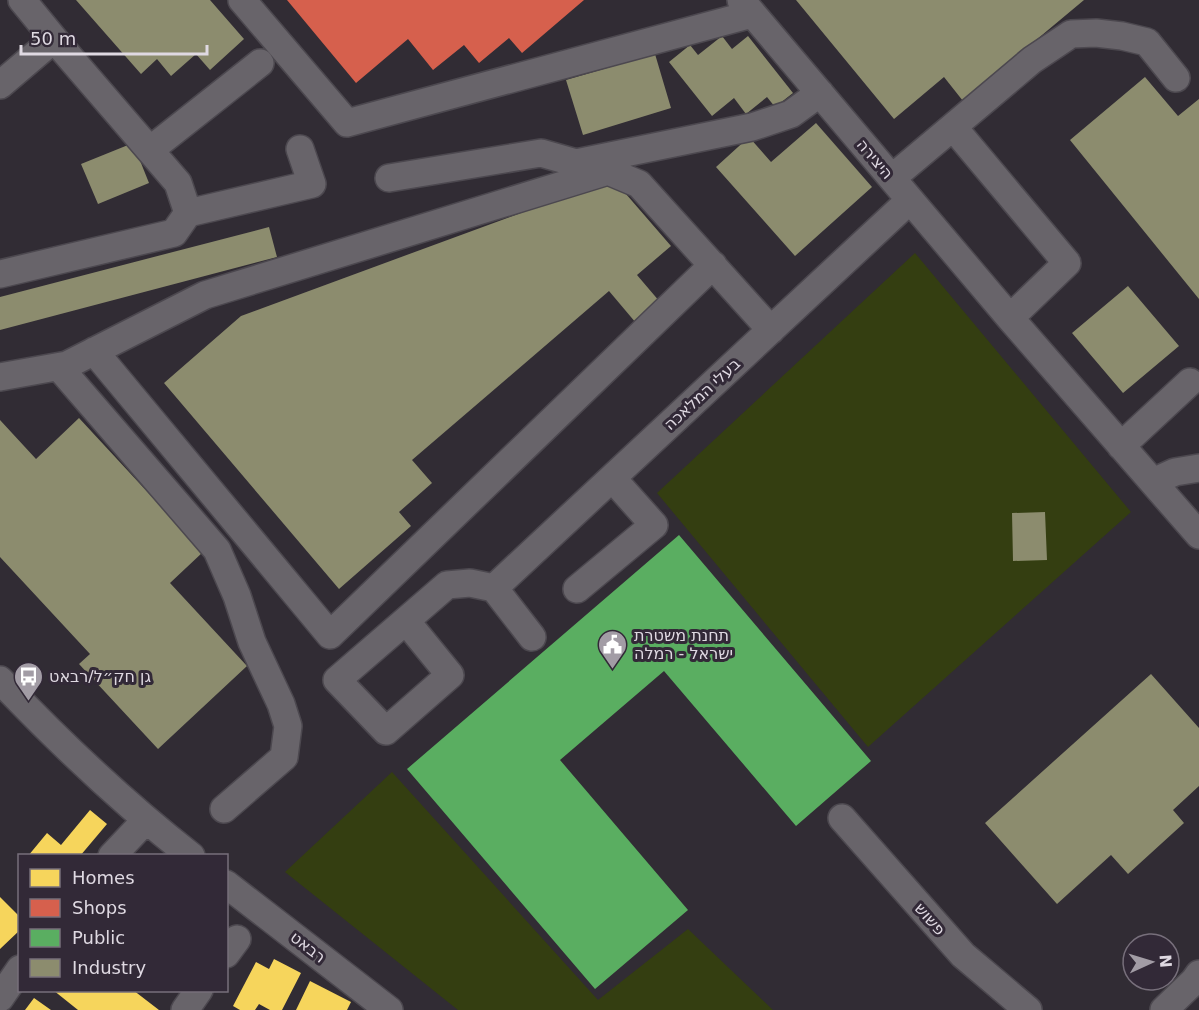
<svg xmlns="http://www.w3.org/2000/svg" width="1199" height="1010" viewBox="0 0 1199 1010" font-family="'DejaVu Sans',Heebo,sans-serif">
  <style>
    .green { fill: #343e11 }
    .homes { fill: #f6d55c }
    .shops { fill: #d6604d }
    .public { fill: #5aae61 }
    .industry { fill: #8c8c6e }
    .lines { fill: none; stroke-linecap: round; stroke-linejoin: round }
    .minor-casing { stroke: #4c484f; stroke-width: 30 }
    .minor { stroke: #68646a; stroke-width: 27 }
    .labels { text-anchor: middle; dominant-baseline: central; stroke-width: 6; stroke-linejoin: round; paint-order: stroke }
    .street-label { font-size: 16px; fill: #dfd9e2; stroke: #322937 }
    .poi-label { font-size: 16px; fill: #dfd9e2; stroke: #322937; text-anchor: start }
  </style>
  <rect width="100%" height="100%" fill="#312c34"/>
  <path class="green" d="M915 253 1131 512 868 747 657 493Z
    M392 772 598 1000 688 929 773 1010H458L285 872Z"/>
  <path class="homes" d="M90 810 107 824 80 856H28L47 833 61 845Z
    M0 897 20 917V930L0 949Z
    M274 959 301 973 282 1010H270L259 1004 255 1010H240L233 1006 256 962 269 969Z
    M310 981 351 1002 347 1010H296Z
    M53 990H133L159 1010H78Z
    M34 998 51 1010H25Z"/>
  <path class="shops" d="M287 0H584L522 53 509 38 479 63 464 45 433 70 408 39 356 83Z"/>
  <path class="public" d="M679 535 871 761 796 826 664 671 560 760 688 910 595 989 407 769Z"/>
  <path class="industry" d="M76 0H210L244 39 210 70 196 54 171 76 157 59 141 74Z
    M796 0H1084L963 101 944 77 894 119Z
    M722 36 732 49 748 36 793 93 775 107 767 97 746 114 734 98 712 116 669 62 690 45 698 55Z
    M655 54 671 108 583 135 566 80Z
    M1145 77 1178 116 1199 99V299L1070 140Z
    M816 123 872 187 795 256 716 167 749 137 771 162Z
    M133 143 149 183 98 204 81 164Z
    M613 179 671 246 637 275 660 302 636 323 609 291 412 460 432 483 399 512 411 526 339 589 164 383 241 316Z
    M269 227 277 257 0 330V297Z
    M1128 286 1179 346 1123 393 1072 333Z
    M79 418 203 552 170 583 247 666 158 749 79 664 90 654 0 557V420L36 459Z
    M1045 512 1047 560 1013 561 1012 513Z
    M1151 674 1199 728V786L1173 810 1184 823 1128 874 1111 855 1057 904 985 823Z"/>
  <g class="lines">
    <defs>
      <path id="minor" d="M242 0 347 123 752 14
        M741 0 1010 318 1199 535
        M0 85 54 39 22 0
        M953 127 1067 263 1010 318
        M150 150 260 63
        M389 178 541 153 576 163 752 127 791 114 820 93
        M892 178 1032 60 1071 34 1096 33 1122 36 1147 42 1176 78
        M188 213 312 184 300 149
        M0 274 174 233 188 213 178 183 54 39
        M94 351 330 635 713 265
        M59 367 217 550 237 596 252 642 281 704 288 726 284 757 224 809
        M0 377 67 365 205 295 608 171 639 184 771 330
        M1121 446 1190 382
        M1153 482 1175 472 1199 468
        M494 588 910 200
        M577 589 654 525 612 478
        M406 621 450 675 386 731 337 680 447 585 470 583 494 588 532 637
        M0 680C59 742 122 802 191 856
        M842 818 963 955 1028 1010
        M112 856 146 820
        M226 884 389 1010
        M226 954 237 939
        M0 998 20 969
        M185 1010 199 990
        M1164 1010 1194 981 1199 974"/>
    </defs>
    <use href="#minor" class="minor-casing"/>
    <use href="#minor" class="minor"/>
  </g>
  <defs>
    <symbol id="civic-pin" viewBox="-11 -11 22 30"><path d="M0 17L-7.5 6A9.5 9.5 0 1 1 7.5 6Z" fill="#a29ca5" stroke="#322937"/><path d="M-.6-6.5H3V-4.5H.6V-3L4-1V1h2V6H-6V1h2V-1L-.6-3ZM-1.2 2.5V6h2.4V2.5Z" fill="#fff"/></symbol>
    <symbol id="bus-pin" viewBox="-11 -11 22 30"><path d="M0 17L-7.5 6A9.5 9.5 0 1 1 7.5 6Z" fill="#a29ca5" stroke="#322937"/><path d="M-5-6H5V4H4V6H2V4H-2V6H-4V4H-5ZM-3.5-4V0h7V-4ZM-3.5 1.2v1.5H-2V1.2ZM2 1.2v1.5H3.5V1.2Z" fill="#fff"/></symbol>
  </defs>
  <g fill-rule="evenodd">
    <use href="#civic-pin" x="596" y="628" width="33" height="45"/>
    <use href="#bus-pin" x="12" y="660" width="33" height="45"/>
  </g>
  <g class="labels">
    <g class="street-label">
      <text transform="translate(875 159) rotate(50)">היצירה</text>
      <text transform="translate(702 394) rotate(-43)">בעלי המלאכה</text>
      <text transform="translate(930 919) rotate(49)">פשוש</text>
      <text transform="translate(308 947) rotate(38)">רבאט</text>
    </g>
    <g class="poi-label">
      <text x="634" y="635">תחנת משטרת<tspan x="634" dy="18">ישראל - רמלה</tspan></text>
      <text x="49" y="676">גן חק״ל/רבאט</text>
    </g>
  </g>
  <rect x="18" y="854" width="210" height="138" fill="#322937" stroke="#776f7b" stroke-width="1.5"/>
  <rect x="30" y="869" width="30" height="18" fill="#f6d55c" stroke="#776f7b" stroke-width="1.5"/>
  <text x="72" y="884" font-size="18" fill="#dfd9e2">Homes</text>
  <rect x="30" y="899" width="30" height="18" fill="#d6604d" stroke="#776f7b" stroke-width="1.5"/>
  <text x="72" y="914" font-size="18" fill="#dfd9e2">Shops</text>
  <rect x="30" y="929" width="30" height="18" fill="#5aae61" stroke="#776f7b" stroke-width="1.5"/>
  <text x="72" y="944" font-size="18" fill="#dfd9e2">Public</text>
  <rect x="30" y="959" width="30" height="18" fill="#8c8c6e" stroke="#776f7b" stroke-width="1.5"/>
  <text x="72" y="974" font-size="18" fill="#dfd9e2">Industry</text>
  <g transform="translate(1151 962) rotate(86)"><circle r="28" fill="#322937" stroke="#776f7b" stroke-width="1.5"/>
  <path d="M0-4.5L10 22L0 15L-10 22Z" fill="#a29ca5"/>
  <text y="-9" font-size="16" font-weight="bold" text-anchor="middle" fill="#dfd9e2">N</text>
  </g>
  <path d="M21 45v9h186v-9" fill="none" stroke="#dfd9e2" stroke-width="3"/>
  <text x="30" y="45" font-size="18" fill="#dfd9e2" stroke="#322937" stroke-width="4.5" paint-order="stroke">50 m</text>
</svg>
